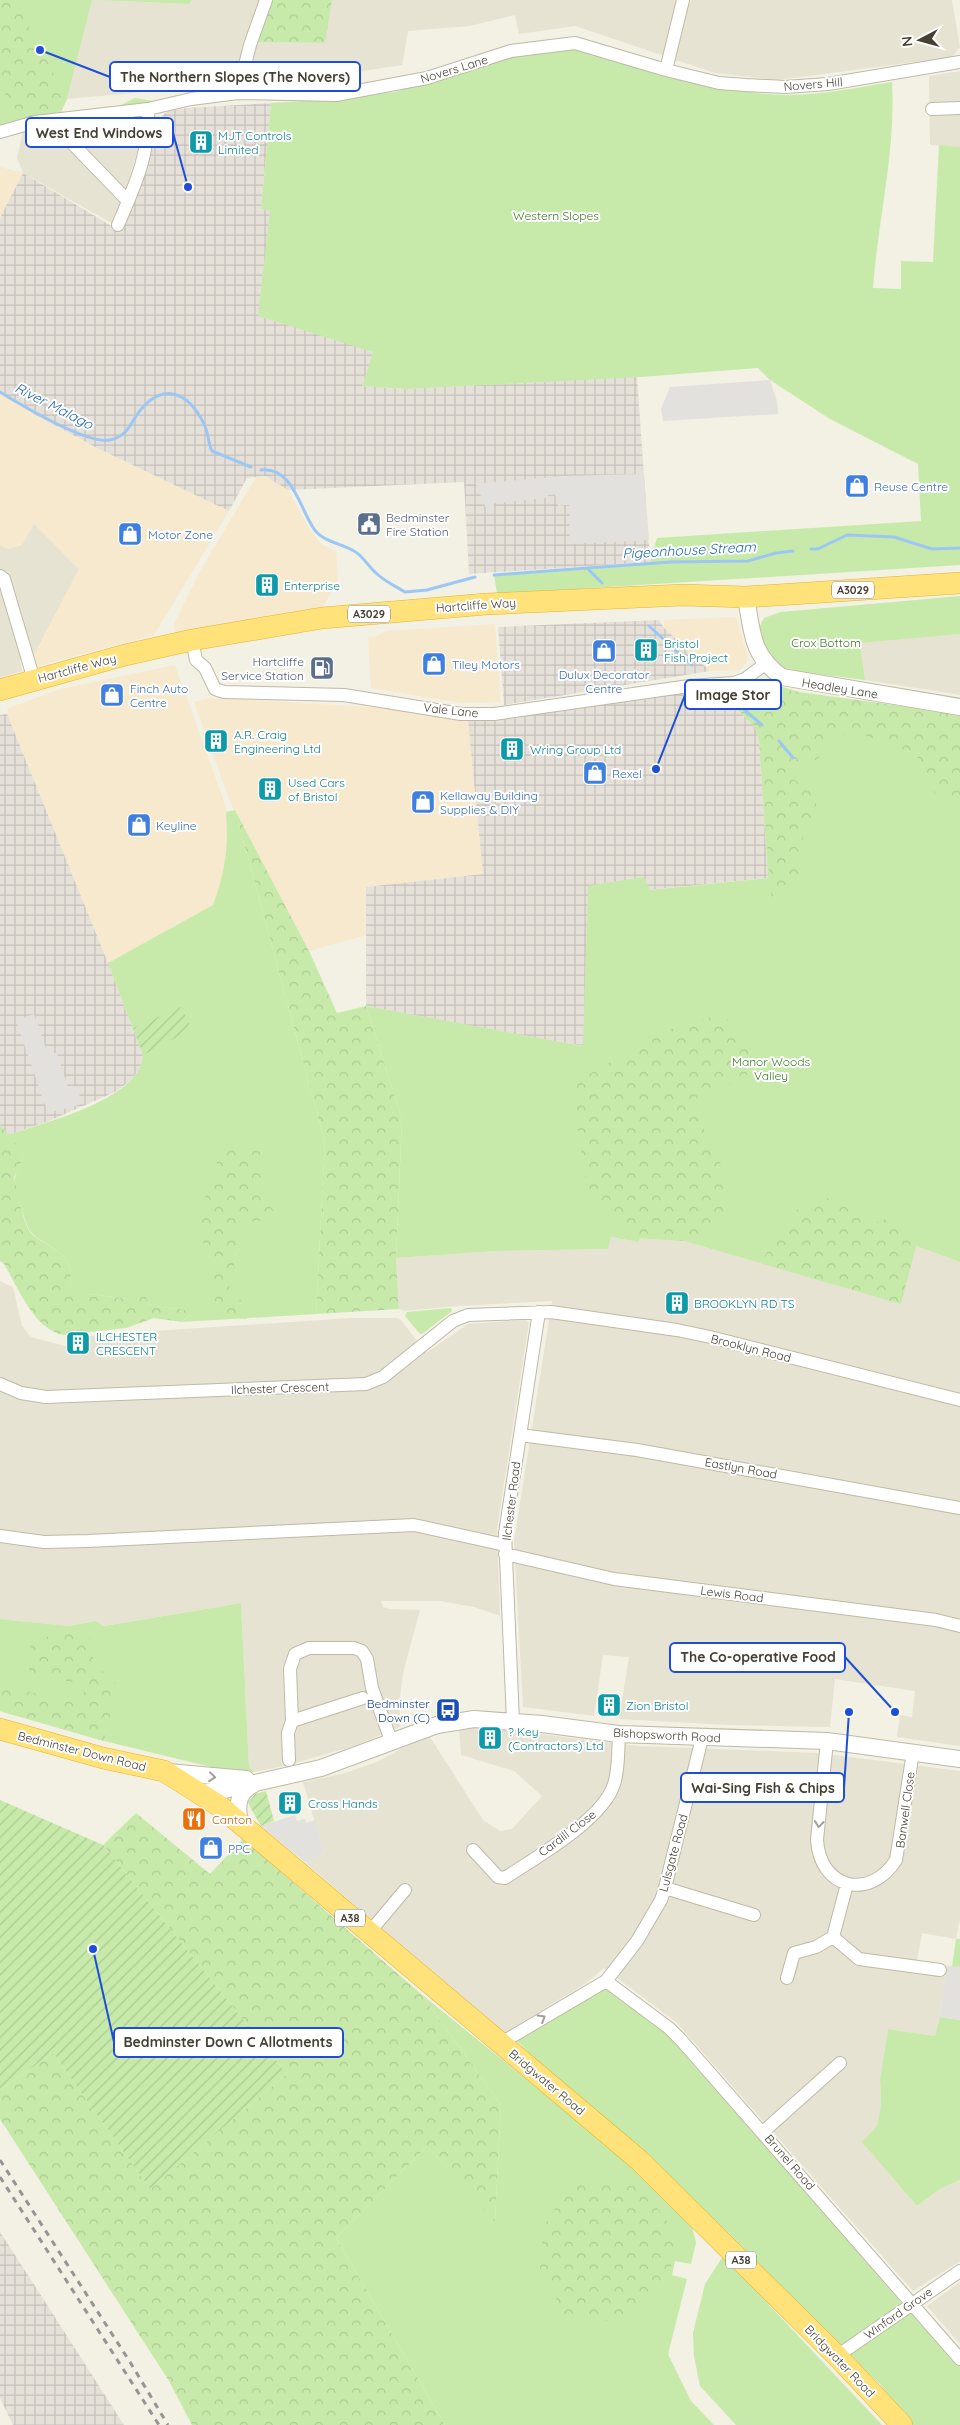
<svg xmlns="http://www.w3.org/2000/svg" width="960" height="2425" viewBox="0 0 960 2425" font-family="Quicksand,sans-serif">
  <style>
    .residential { fill: #e7e3d2 }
    .commercial { fill: #f7e9cd }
    .industrial { fill: url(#industrial-grid) }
    .green { fill: #c7eaaa }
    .forest { fill: url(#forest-crowns) }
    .garden { fill: url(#garden-furrows) }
    .parking { fill: #e3e1dd }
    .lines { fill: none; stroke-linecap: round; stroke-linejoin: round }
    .stream { stroke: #9cc7f4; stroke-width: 3 }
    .minor-casing { stroke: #bfb9a6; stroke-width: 14 }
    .tertiary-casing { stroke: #bfb9a6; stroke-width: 18 }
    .trunk-casing { stroke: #e6b32b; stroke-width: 22 }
    .minor { stroke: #fff; stroke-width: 12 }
    .tertiary { stroke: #fff; stroke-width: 16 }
    .trunk { stroke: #ffe27a; stroke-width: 21 }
    .rail { stroke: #959595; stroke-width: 3; stroke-dasharray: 6 6; stroke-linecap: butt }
    .oneway { stroke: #a2a09a }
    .labels { text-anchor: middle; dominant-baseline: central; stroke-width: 4; stroke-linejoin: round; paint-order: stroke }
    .shield { fill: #fff; stroke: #7e7971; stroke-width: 1 }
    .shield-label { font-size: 11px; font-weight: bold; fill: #464034 }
    .street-label { font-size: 12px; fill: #464034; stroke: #fff }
    .culture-label { font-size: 12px; fill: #0d838f; stroke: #fff; text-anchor: start }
    .park-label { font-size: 12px; fill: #3c7a24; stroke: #fff }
    .shop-label { font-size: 12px; fill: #366cbe; stroke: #fff; text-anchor: start }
    .service-label { font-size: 12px; fill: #4e5e75; stroke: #fff; text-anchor: start }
    .transit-label { font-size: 12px; fill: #164399; stroke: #fff; text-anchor: end }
    .food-label { font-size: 12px; fill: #c56008; stroke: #fff; text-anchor: start }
    .water-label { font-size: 14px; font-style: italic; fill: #276cb7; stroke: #fff }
    .leader { fill: none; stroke: #1d4ed8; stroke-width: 2 }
    .callout-dot { fill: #1d4ed8; stroke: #fff; stroke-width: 2 }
    .callout { fill: #fff; stroke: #1d4ed8; stroke-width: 2 }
    .callout-label { font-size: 14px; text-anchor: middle; font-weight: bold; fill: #464034 }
  </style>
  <defs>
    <pattern id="industrial-grid" width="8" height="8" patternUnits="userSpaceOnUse" patternTransform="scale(1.25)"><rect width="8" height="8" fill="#e5e1d9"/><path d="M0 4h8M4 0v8" fill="none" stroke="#c6c2bb"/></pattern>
    <pattern id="forest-crowns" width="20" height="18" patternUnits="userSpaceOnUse" patternTransform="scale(1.25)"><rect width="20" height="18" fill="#c7eaaa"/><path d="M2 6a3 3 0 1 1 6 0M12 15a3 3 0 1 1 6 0" fill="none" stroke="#acca93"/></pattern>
    <pattern id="garden-furrows" width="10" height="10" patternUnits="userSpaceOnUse" patternTransform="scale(1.25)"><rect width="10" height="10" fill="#c7eaaa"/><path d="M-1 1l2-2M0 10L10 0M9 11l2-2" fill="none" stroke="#acca93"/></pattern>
  </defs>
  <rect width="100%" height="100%" fill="#f3f0e4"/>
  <path class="residential" d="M92 0 189 4 192 0H271L255 42 324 43 332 0H952L960 47 952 57 778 80 715 73 575 26 519 34 515 15 469 26 408 31 402 65 350 73 67 99Z
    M960 71V147L930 145 929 76Z
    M108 122H129L136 127 141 139 115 225 23 173 17 158 23 131Z
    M34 523 79 569 34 655 20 660 22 671 0 678V545L9 549Z
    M960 634V695L865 680 860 642Z
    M610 1237 638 1242 640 1237 684 1241 901 1304 916 1246 960 1262V1746L897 1737 900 1715 912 1717 915 1691 835 1679 830 1727 730 1725 619 1719 629 1657 603 1655 594 1716 523 1707 514 1541 552 1301 456 1306 404 1311 399 1309 396 1258 497 1251 608 1249Z
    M0 1281 13 1287 22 1326 31 1337 65 1346 73 1338 109 1334 351 1318H397L401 1320 426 1353 468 1324 525 1320 529 1322 497 1529 500 1616 474 1607 440 1601H381L383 1607 389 1609 420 1610 403 1673 400 1697V1727L351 1747 284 1766 254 1772 249 1767 241 1603 103 1626 95 1621 69 1626 0 1619Z
    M473 1726 638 1746 819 1753 960 1771V1919L956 1939 922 1933 915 1972 946 1976 940 2017 935 2036 888 2029 880 2079 881 2105 877 2126 917 2206 940 2189 960 2180V2261L913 2291 676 2022 604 1968 585 1984 504 2033 307 1864 324 1852 303 1782 342 1774 377 1762 428 1734 483 1820 500 1831 512 1829 542 1796 514 1771 461 1755 459 1728Z
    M960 2282V2344L927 2306Z"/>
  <path class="commercial" d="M0 167 23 173 0 218Z
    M0 392 34 414 97 448 229 511 154 635 37 666 34 655 79 569 34 524 22 545 9 549 0 545Z
    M265 476 288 490 309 528 321 544 336 552 338 580 319 614 175 632 174 624 199 573 256 477Z
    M736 617 747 655 746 663 740 670 710 671 664 628V620Z
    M495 624 501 702 462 703 371 688 368 637 376 636 387 631Z
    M175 665 226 807 228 837 224 877 213 905 108 963 7 714 8 708 61 689Z
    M210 698 372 707 468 720 483 874 367 887V935L309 951 266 874 231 804 194 702Z"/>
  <path class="industrial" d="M271 103 261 209 270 211 373 353 362 386 407 389 637 376 650 562 469 574 464 482 288 490 265 476 247 478 229 511 97 448 34 414 0 392V218L23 173 120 231 160 118 168 111 188 108Z
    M659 620 664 628 710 671 504 705 498 627Z
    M732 691 725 698 755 727 759 740 768 878 649 890 588 886 584 1046 445 1022 366 1006V887L483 874 468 720 520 715 669 694Z
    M7 714 108 963 143 1055 140 1069 130 1081 115 1092 49 1121 8 1135 0 1125V715Z
    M0 2232 35 2286 124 2425H13L0 2398Z"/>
  <path class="green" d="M0 0H92L67 99 61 112 0 126Z
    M94 0H192L189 4Z
    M575 48C607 54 635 69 666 76 703 85 748 94 786 95 822 95 856 88 892 82 896 151 878 219 873 288L901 289V261L933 262 939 145 960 147V565L497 594 494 575 650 562 657 538 921 521 918 464 830 419 770 380 758 368 640 377 407 389 362 386 373 352 258 316 270 211 261 209 271 103 337 99 395 92 512 53Z
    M135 98 159 102 119 106Z
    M960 596V634L860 643 865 680 784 670 770 660 757 632 764 618 781 612Z
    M770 683 960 742V1262L916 1246 901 1304 684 1241 640 1238 638 1242 611 1237 608 1249 497 1251 396 1258 402 1119 366 1006 583 1046 588 886 644 877 650 890 768 878 759 740 755 727 725 697 732 691C748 691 756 684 770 683Z
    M235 810 325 1142 316 1314 182 1322 191 1314C180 1306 165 1310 149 1304L145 1295 128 1299 91 1294 77 1298C66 1282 74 1279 69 1265 62 1248 43 1245 31 1232 26 1227 15 1188 15 1181 15 1171 20 1163 24 1155L8 1135C46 1122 117 1105 139 1070 141 1066 142 1060 143 1055L108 963 213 905C225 873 229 847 226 812Z
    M451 1308 452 1311 422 1334H420L405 1316 407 1312Z
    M241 1603 249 1767 254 1772 236 1773 104 1741 0 1711V1619L69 1626 95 1621 104 1626Z
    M956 1939H960V1967H952Z
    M604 1989H608L664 2030 881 2275C885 2290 896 2291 901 2304L840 2347 730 2234 674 2181 547 2070 516 2040Z
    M421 1994 626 2160 691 2222 696 2243 691 2264 675 2261 672 2275 687 2279 668 2354 691 2401 714 2425H445L336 2238 427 2146 495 2221 501 2105Z
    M940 2017 960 2020V2180L940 2189 917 2206 862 2142 877 2126 881 2105 880 2079 888 2029 935 2036Z
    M723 2256 882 2425H736L700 2386 694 2356 693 2333 705 2284Z
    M912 2311 960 2365V2425H910L880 2384 852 2360 850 2353Z"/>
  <path class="forest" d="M0 0H22L18 5 67 99 61 112 22 120 0 86Z
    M271 0H332L325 43 254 42Z
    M770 683 792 691 960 714V805L937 797 922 773 920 759C891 743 857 727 824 738L823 755 809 764 792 770 791 778C811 789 815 796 821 819L803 837 796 887 772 905 759 740 755 727 725 697 732 691C748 691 756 684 770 683Z
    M235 810 309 951 337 1013 366 1006 402 1119 396 1258 399 1309 316 1314 325 1142Z
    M722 1014 758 1050 760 1068 725 1086 698 1096 696 1112 724 1171 727 1219 684 1241 640 1238 638 1242 587 1189 571 1084 671 1029Z
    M0 1125 15 1143 23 1148 24 1155 14 1177C17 1189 23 1224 31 1233 43 1245 62 1248 69 1265 74 1278 66 1282 77 1297L91 1294 128 1299 134 1294 145 1295 149 1304C165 1310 179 1306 192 1313L182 1322 154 1318 126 1328 64 1335C34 1330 18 1287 4 1264L0 1261Z
    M229 1145 261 1152 258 1164 262 1175 258 1181 260 1195 273 1210C264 1225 254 1222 239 1220L236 1226 241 1237 240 1255 233 1259 235 1270 230 1278 229 1292 236 1299 246 1301 249 1312 246 1319 232 1317 215 1310 213 1264 203 1243 206 1229 201 1220C204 1213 203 1204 205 1197 207 1191 213 1186 214 1180 216 1165 217 1155 229 1145Z
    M824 1196 877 1222 888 1219 916 1246 901 1304 760 1263 791 1217 805 1201Z
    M86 1630 91 1640 94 1664 115 1682 113 1705 104 1741 0 1711V1677L14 1688 74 1703 82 1700 84 1691 82 1684 32 1674 29 1670V1654L30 1647 34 1641 43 1637 56 1636 64 1631Z
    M136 1813 210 1874 243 1839 421 1994 501 2105 495 2222 427 2146 336 2238 445 2425H192L169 2381 0 2119V2090L53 2053 150 2189 287 2074 103 1845Z
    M570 2184H616L640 2187 666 2219 676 2248 667 2283 655 2298 609 2321 564 2314 540 2269 544 2226Z"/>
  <path class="garden" d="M181 1007 192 1029 143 1055 133 1028Z
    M266 1791 274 1821 261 1826 248 1803 255 1794Z
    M0 1800 103 1845 287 2074 150 2189 53 2053 0 2090Z"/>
  <path class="parking" d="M770 380 777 401 778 414 663 421 661 409 670 387Z
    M644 474 649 540 570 544 569 505 558 506 557 497 554 494 548 495 547 498 495 503 492 509 487 511 476 484 565 476Z
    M34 1014 46 1049 51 1053H57L68 1087 77 1086 82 1104 48 1113 16 1021Z
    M295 1815 297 1821 305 1819 306 1823 315 1820 324 1852 307 1864 261 1826Z
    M947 1966 960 1967V2020L940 2017Z"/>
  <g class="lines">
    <path class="stream" d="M0 392C21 405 88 445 110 440 130 436 131 419 144 406 167 382 190 396 203 422 209 432 207 441 212 451L251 467
      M261 470C293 467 299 507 314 529 323 542 341 543 354 551 363 556 368 566 376 573 384 581 395 586 405 592L427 590 475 577
      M811 549H818L847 535 894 537 932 549 960 548
      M587 568 671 562 748 561 776 553 793 551
      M494 575 587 568 602 583
      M649 626 692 665
      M731 698 762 725
      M779 741 793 758"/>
    <defs>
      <path id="minor" d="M666 70 683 0
        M238 93 250 45 266 0
        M932 109 960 108
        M0 132 35 122 148 109 191 99 238 93 336 95 427 78 511 51 575 43 666 70 719 83 746 85 785 87 828 84 960 62
        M67 138 128 201
        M118 225C135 185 150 154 148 109
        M0 576 4 579 34 680
        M192 640 196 660 205 668 215 689 224 692 344 695 461 714H494L689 686 734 683 745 679 765 664
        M0 1384 21 1393 46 1397 366 1384 383 1377 453 1321 468 1315 551 1312 677 1330 710 1337 960 1400
        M520 1435 637 1450 960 1508
        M0 1536 44 1542 88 1541 414 1525 505 1545
        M505 1554 614 1579 936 1620 960 1626
        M292 1721 363 1698
        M513 1722 505 1533 539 1312
        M827 1741 817 1840C820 1889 870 1901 896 1860L913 1752
        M289 1760 288 1733 292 1721 290 1669 295 1654 309 1648H354L362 1651 367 1659 372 1688 392 1743
        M473 1850 498 1877 505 1878C536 1857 603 1820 614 1784 619 1769 618 1750 619 1734
        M847 1884 833 1937 859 1959 940 1970
        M665 1888 754 1915
        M368 1934 405 1890
        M787 1978 794 1953 816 1947 833 1937
        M606 1981 669 2028 681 2040 960 2359
        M501 2043 606 1981 637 1941 661 1900 665 1888 702 1738
        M763 2132 840 2063
        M837 2356 960 2271"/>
      <path id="tertiary" d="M746 597C752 631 751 655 782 677L960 707
        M168 1772 246 1779
        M200 1793 220 1791 321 1768 437 1725 474 1719 542 1724 619 1734 827 1741 960 1759
        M240 1824C237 1807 236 1793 254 1784"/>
      <path id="trunk" d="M0 690 125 655 192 640 322 618 486 604 683 595 746 597 960 583
        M0 1729 103 1758 164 1771 221 1807 639 2160 837 2356 902 2425"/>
    </defs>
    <use href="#minor" class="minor-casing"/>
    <use href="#tertiary" class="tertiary-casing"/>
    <use href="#trunk" class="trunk-casing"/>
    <use href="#minor" class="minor"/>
    <use href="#tertiary" class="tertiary"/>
    <use href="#trunk" class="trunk"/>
    <path class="rail" d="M0 2160 130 2362 168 2425
      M0 2177 159 2425"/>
  </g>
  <defs><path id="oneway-chevron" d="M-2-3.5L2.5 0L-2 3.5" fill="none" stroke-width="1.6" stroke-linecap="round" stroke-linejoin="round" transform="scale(1.25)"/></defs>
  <g class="oneway">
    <use href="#oneway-chevron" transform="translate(212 1777) rotate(6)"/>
    <use href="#oneway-chevron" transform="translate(819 1824) rotate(96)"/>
    <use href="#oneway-chevron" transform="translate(542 2018) rotate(-31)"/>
  </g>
  <defs>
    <symbol id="building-square" viewBox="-11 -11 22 22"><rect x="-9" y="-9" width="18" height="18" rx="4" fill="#0f9aa8" stroke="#fff"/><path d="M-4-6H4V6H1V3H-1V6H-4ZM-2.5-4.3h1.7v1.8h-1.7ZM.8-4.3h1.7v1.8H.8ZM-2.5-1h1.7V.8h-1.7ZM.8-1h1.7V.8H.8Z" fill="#fff"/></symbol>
    <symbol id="shop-square" viewBox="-11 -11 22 22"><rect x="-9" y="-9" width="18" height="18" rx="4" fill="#3f7fe0" stroke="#fff"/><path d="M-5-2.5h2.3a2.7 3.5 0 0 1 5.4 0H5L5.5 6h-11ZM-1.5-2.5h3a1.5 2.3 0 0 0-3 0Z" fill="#fff"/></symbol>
    <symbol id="civic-square" viewBox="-11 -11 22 22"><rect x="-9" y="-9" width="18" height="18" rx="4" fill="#5c6f8a" stroke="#fff"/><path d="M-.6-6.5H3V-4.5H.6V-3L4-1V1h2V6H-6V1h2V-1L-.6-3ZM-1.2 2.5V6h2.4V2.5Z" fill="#fff"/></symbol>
    <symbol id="fuel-square" viewBox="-11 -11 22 22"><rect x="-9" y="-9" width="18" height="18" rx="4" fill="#5c6f8a" stroke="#fff"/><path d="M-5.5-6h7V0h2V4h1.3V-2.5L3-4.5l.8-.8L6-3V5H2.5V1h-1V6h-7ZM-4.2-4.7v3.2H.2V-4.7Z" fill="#fff"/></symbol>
    <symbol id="bus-square" viewBox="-11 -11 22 22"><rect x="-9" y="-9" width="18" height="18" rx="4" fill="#1a4fb4" stroke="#fff"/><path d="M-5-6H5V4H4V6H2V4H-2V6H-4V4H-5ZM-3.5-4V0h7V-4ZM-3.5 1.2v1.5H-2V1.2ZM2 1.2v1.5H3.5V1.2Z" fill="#fff"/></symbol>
    <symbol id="restaurant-square" viewBox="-11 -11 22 22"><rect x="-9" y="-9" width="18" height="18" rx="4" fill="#e8710a" stroke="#fff"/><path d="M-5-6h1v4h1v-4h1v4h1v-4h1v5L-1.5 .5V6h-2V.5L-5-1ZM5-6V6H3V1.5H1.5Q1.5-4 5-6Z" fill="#fff"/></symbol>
  </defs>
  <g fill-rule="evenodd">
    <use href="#building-square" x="187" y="128" width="28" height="28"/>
    <use href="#shop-square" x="843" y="472" width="28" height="28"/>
    <use href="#civic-square" x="355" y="510" width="28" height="28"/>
    <use href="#shop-square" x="116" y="520" width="28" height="28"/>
    <use href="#building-square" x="253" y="571" width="28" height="28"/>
    <use href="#building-square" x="632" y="636" width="28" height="28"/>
    <use href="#shop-square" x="590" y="637" width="28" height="28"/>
    <use href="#shop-square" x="420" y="650" width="28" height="28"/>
    <use href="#fuel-square" x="308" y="654" width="28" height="28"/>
    <use href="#shop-square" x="98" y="681" width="28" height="28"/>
    <use href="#building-square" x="202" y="727" width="28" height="28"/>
    <use href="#building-square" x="498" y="735" width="28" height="28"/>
    <use href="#shop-square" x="581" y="759" width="28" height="28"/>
    <use href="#building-square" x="256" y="775" width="28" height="28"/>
    <use href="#shop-square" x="409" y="788" width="28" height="28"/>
    <use href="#shop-square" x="125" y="811" width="28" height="28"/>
    <use href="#building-square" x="663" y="1289" width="28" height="28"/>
    <use href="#building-square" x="64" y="1329" width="28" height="28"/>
    <use href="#building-square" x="595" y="1691" width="28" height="28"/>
    <use href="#bus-square" x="434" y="1696" width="28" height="28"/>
    <use href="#building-square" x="476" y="1724" width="28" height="28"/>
    <use href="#building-square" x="276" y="1789" width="28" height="28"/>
    <use href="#restaurant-square" x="180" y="1805" width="28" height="28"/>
    <use href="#shop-square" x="197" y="1834" width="28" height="28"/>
  </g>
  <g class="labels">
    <g class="shield">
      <rect x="832" y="581.5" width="42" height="17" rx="4"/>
      <rect x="348" y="605.5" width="42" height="17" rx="4"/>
      <rect x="335" y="1909.5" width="30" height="17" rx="4"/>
      <rect x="726" y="2251.5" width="30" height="17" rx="4"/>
    </g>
    <g class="shield-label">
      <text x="853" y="590">A3029</text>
      <text x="369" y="614">A3029</text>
      <text x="350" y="1918">A38</text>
      <text x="741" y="2260">A38</text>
    </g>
    <g class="street-label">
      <text transform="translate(454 69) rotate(-17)">Novers Lane</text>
      <text transform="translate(813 84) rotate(-5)">Novers Hill</text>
      <text transform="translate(476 605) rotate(-4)">Hartcliffe Way</text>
      <text transform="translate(77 668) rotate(-15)">Hartcliffe Way</text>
      <text transform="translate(840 688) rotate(9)">Headley Lane</text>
      <text transform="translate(451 710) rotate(6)">Vale Lane</text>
      <text transform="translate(751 1348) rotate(14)">Brooklyn Road</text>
      <text transform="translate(280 1388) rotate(-2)">Ilchester Crescent</text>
      <text transform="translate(741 1468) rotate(10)">Eastlyn Road</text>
      <text transform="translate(511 1501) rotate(-83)">Ilchester Road</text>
      <text transform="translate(732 1594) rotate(7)">Lewis Road</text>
      <text transform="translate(667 1735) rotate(3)">Bishopsworth Road</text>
      <text transform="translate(82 1751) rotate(14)">Bedminster Down Road</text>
      <text transform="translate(905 1810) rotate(-82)">Banwell Close</text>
      <text transform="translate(567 1833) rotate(-37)">Cardill Close</text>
      <text transform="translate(673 1853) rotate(-75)">Lulsgate Road</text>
      <text transform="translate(547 2082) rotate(40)">Bridgwater Road</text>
      <text transform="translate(790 2162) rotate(49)">Brunel Road</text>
      <text transform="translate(898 2313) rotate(-35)">Winford Grove</text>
      <text transform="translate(840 2361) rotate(46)">Bridgwater Road</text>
    </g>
    <g class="culture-label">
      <text x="218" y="135">MJT Controls<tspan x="218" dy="14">Limited</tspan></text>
      <text x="284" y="585">Enterprise</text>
      <text x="664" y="643">Bristol<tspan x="664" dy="14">Fish Project</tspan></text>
      <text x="234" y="734">A.R. Craig<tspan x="234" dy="14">Engineering Ltd</tspan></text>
      <text x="530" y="749">Wring Group Ltd</text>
      <text x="288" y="782">Used Cars<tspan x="288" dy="14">of Bristol</tspan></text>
      <text x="694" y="1303">BROOKLYN RD TS</text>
      <text x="96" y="1336">ILCHESTER<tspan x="96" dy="14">CRESCENT</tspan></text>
      <text x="626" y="1705">Zion Bristol</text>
      <text x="508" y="1731">? Key<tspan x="508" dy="14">(Contractors) Ltd</tspan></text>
      <text x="308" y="1803">Cross Hands</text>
    </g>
    <g class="park-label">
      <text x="556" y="215">Western Slopes</text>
      <text x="826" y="642">Crox Bottom</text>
      <text x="771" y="1061">Manor Woods<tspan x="771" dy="14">Valley</tspan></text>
    </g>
    <g class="shop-label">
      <text x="874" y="486">Reuse Centre</text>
      <text x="148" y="534">Motor Zone</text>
      <text x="452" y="664">Tiley Motors</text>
      <text x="604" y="674" text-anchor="middle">Dulux Decorator<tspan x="604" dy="14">Centre</tspan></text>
      <text x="130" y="688">Finch Auto<tspan x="130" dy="14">Centre</tspan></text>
      <text x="612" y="773">Rexel</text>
      <text x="440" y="795">Kellaway Building<tspan x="440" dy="14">Supplies &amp; DIY</tspan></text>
      <text x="156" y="825">Keyline</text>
      <text x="228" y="1848">PPC</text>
    </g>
    <g class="service-label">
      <text x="386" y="517">Bedminster<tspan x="386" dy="14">Fire Station</tspan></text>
      <text x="304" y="661" text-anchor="end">Hartcliffe<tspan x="304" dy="14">Service Station</tspan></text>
    </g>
    <g class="transit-label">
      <text x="430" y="1703">Bedminster<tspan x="430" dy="14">Down (C)</tspan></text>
    </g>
    <g class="food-label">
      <text x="212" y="1819">Canton</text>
    </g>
    <g class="water-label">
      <text transform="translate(54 406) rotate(27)">River Malago</text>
      <text transform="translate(689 550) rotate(-3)">Pigeonhouse Stream</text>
    </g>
  </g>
  <path class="leader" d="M40 50L110 77M188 187L173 133M656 769L685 695M895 1712L845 1657M849 1712L844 1788M93 1949L114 2042"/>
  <g class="callout-dot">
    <circle cx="40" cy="50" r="5"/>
    <circle cx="188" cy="187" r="5"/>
    <circle cx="656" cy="769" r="5"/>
    <circle cx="895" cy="1712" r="5"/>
    <circle cx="849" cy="1712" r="5"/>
    <circle cx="93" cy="1949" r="5"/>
  </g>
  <g class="callout">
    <rect x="110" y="62" width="250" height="29" rx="5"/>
    <rect x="26" y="118" width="147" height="29" rx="5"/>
    <rect x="685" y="680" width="96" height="29" rx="5"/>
    <rect x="670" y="1643" width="175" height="29" rx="5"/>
    <rect x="681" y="1773" width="163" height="29" rx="5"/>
    <rect x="114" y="2028" width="229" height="29" rx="5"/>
  </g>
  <g class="callout-label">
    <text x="235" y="82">The Northern Slopes (The Novers)</text>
    <text x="99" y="138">West End Windows</text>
    <text x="733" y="700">Image Stor</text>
    <text x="758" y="1662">The Co-operative Food</text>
    <text x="763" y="1793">Wai-Sing Fish &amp; Chips</text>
    <text x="228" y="2047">Bedminster Down C Allotments</text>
  </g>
  <g transform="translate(920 40) rotate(264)" stroke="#ffffff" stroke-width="4" paint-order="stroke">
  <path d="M0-4L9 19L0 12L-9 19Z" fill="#464034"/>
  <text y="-8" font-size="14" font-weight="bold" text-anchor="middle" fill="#464034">N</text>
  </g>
</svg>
